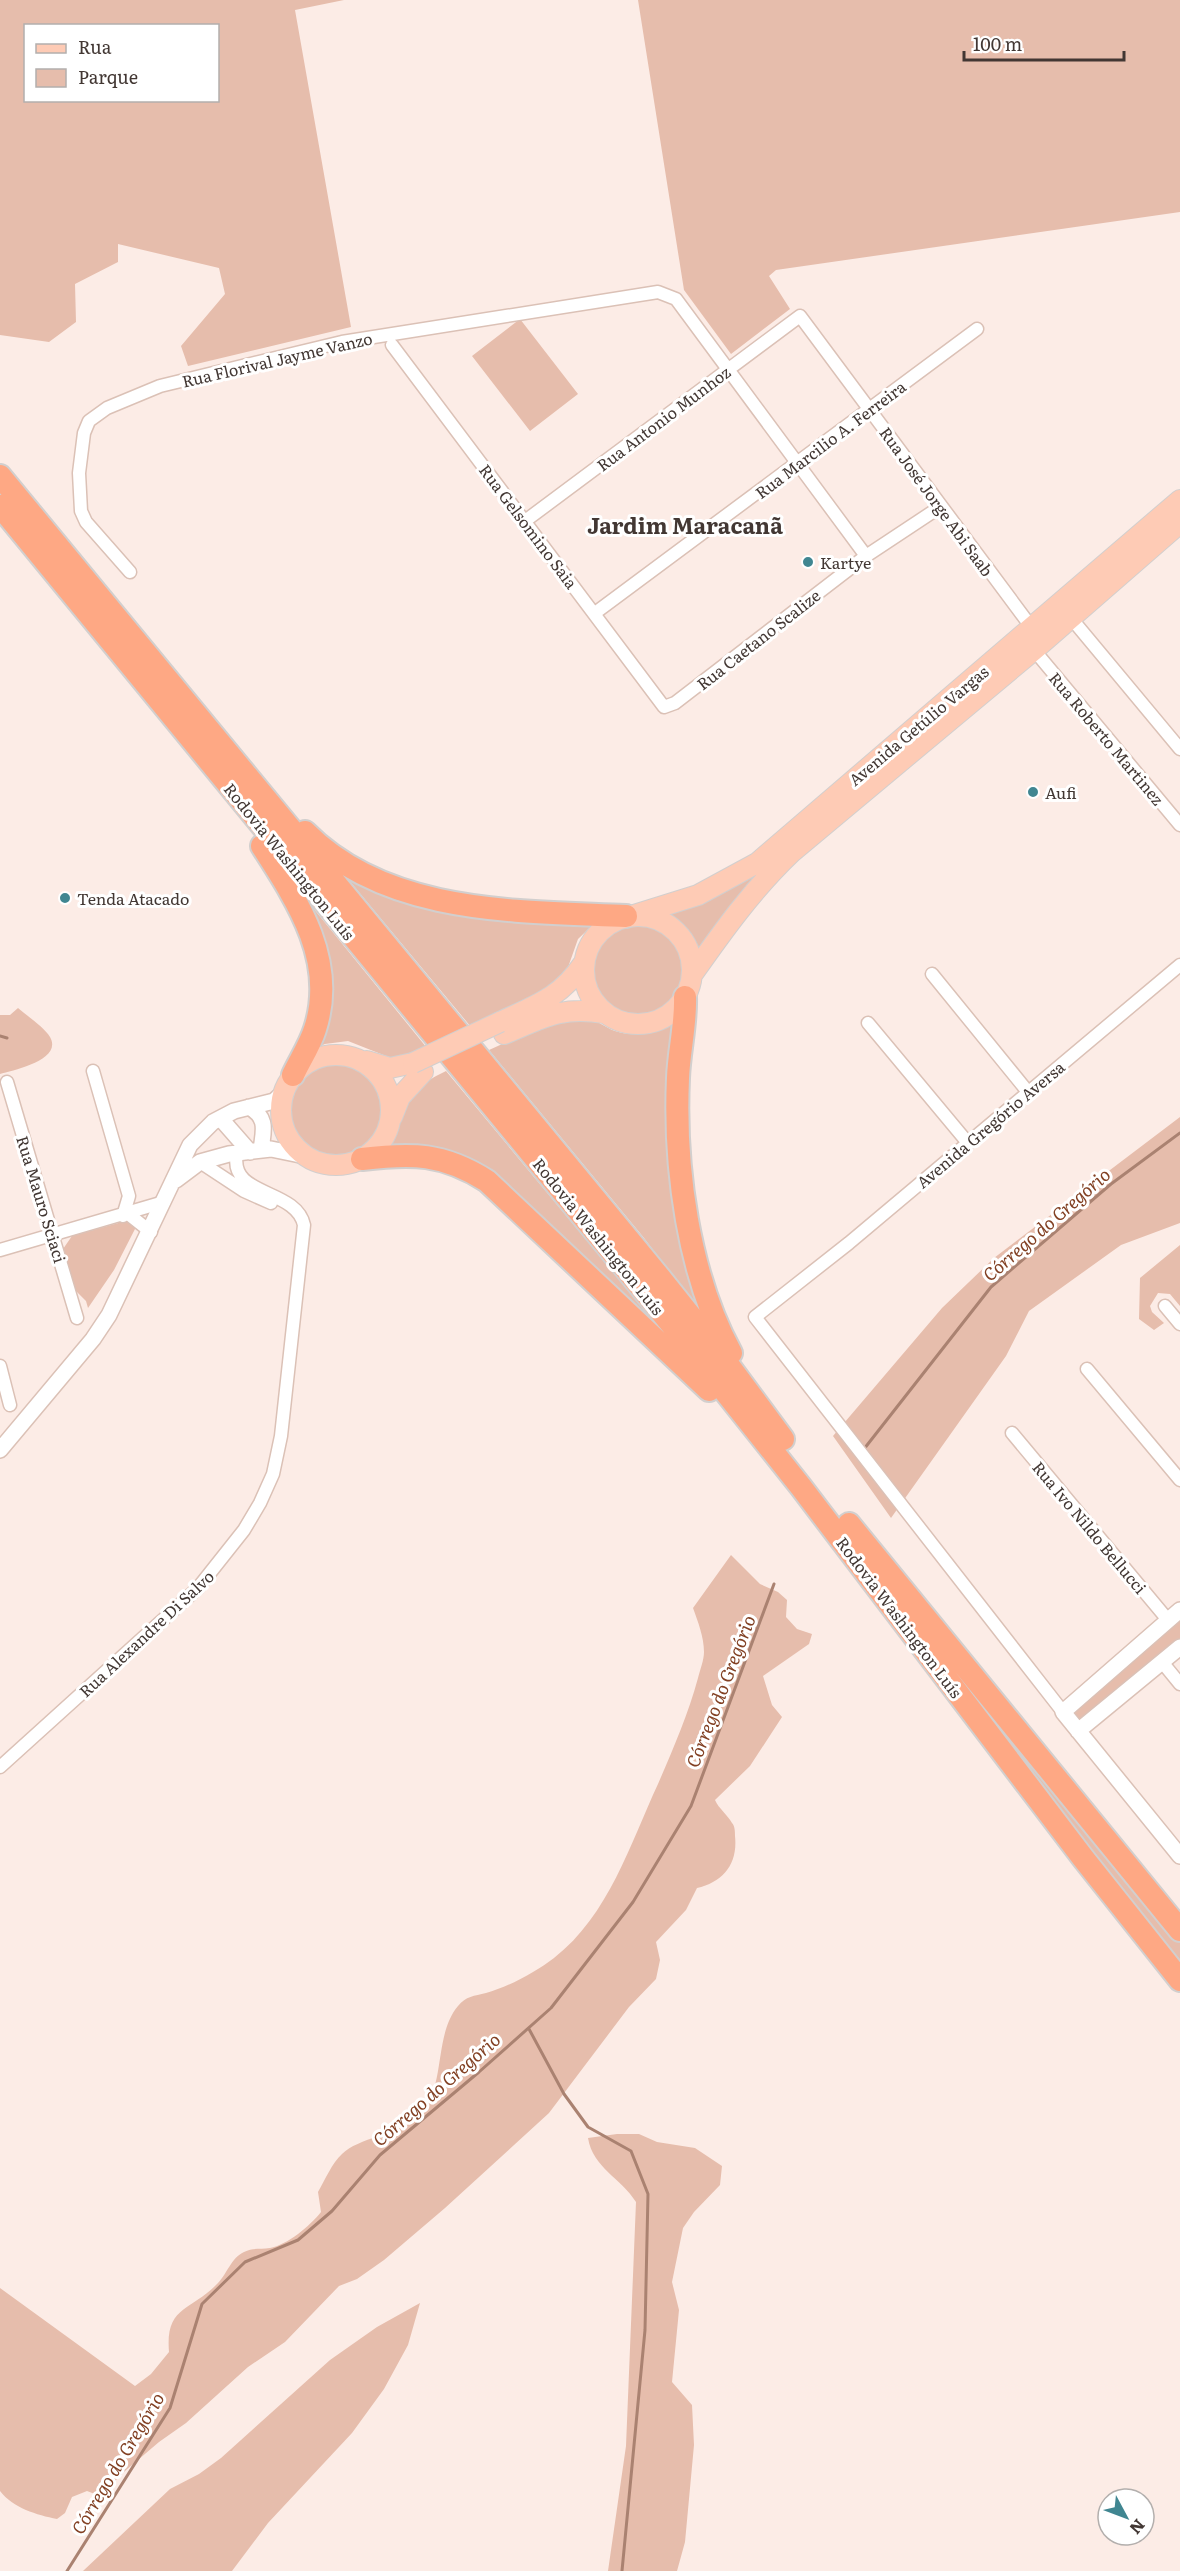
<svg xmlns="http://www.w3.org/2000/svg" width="1180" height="2571" viewBox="0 0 1180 2571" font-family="Literata,serif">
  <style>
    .green { fill: #e6bdac; fill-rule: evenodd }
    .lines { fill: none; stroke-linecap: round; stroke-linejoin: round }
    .stream { stroke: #aa8271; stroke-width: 3 }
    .minor-casing { stroke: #dbc1b6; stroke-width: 15 }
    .tertiary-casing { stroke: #dbc1b6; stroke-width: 18 }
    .primary-casing { stroke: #d2cfce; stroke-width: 22 }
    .motorway-casing { stroke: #d2cfce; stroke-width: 26 }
    .minor { stroke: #fff; stroke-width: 12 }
    .tertiary { stroke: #fff; stroke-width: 15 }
    .primary { stroke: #fecbb5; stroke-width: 20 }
    .motorway { stroke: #fea884; stroke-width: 22 }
    .primary-bridge-casing { stroke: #d2cfce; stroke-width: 22; stroke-linecap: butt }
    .primary-bridge { stroke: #fecbb5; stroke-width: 20 }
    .poi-dot { fill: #408691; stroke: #fff; stroke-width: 2 }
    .labels { text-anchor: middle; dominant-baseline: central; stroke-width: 6; stroke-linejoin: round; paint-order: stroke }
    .street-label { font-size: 16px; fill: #423733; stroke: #fff }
    .poi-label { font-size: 16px; fill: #423733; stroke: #fff; text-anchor: start }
    .water-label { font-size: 18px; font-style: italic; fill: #824023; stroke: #fff }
    .district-label { font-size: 22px; font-weight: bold; fill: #423733; stroke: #fff }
  </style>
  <rect width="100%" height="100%" fill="#fcece6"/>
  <path class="green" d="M0 0H344L295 10 351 327 188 366 181 346 225 294 219 268 118 244V262L75 284 76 322 49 342 0 335ZM26 26H218V100H26Z
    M638 0H1180V212L776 270 769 276 790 309 731 354 684 290Z
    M520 319 578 394 530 431 472 356Z
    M1180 507V516L773 866 697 952 680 927 661 916 692 905Z
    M338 867 369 883 598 920 578 939 566 973 553 988 471 1027Z
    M309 903 427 1048 408 1057 391 1058 348 1041 325 1044 311 1050 318 1034Z
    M590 969a48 48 0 1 1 96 0a48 48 0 1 1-96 0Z
    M18 1008C27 1016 44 1027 50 1037 63 1060 14 1070 0 1074V1015H10Z
    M680 1017 675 1046 707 1321 644 1238 489 1050C522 1035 553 1017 589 1020 598 1020 606 1028 615 1031 639 1039 659 1029 680 1017Z
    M290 1110a47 47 0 1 1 94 0a47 47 0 1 1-94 0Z
    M446 1071 652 1319 651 1321 499 1178C460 1148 437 1152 390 1148 399 1134 397 1121 403 1107 410 1091 431 1078 446 1071Z
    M1180 1117V1223L1121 1245 1029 1311 1006 1356 891 1518 833 1436 942 1308 994 1258Z
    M129 1220 134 1223 135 1229 114 1270 88 1308 86 1301 76 1291 63 1249 72 1236Z
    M1180 1245V1306L1170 1294 1158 1293 1150 1306 1152 1312 1164 1323 1154 1330 1139 1319 1140 1278Z
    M731 1555 760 1584 778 1592 787 1600 786 1617 797 1629 812 1634 809 1644 763 1676 772 1705 782 1717 750 1766 715 1800C719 1809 727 1814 732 1823 735 1826 735 1832 735 1836 738 1864 723 1882 697 1888L686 1910 656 1942 660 1960 656 1979 629 2007 549 2113 445 2208 384 2260 357 2279 339 2286 285 2342 248 2367 186 2423 159 2442 125 2471 100 2496 87 2491 72 2497 65 2513 57 2519C37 2515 13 2508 0 2491V2288L135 2386 151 2374 169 2352C165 2305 192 2311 218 2283 227 2274 231 2258 244 2252 253 2247 260 2250 270 2248 287 2245 310 2226 321 2212L318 2192C325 2180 332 2163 342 2154 358 2138 398 2134 416 2119 448 2091 432 2037 458 2006 466 1996 474 1996 486 1993 508 1987 536 1972 554 1958 609 1915 630 1844 658 1784 673 1749 688 1715 698 1678 700 1670 704 1660 704 1652 704 1637 698 1622 693 1608Z
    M1180 1617V1638L1084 1718 1077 1719 1072 1714Z
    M975 1690 1180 1938V1969L968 1696Z
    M617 2134H639L657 2142 695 2148 722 2166 720 2185 694 2212 683 2228 672 2282 679 2310 672 2382 692 2405 694 2445 685 2542 677 2571H608L626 2446 636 2202C621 2178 593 2168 588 2138Z
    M420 2303 408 2345 384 2389 352 2433 268 2523 232 2571H83L170 2489 199 2474 221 2458 330 2360 377 2327Z"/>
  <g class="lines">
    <path class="stream" d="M0 1036 7 1038
      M864 1449 991 1287 1111 1184 1180 1133
      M529 2029 564 2094 588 2127 631 2151 648 2194 645 2330 622 2571
      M67 2571 170 2408 202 2304 245 2262 298 2240 332 2211 380 2155 479 2072 551 2008 633 1902 691 1806 774 1584"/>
    <defs>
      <path id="minor" d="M392 345 664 707 675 703 866 556 940 507
        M525 521 800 316 1032 628
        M130 572 86 522 81 511 79 473 84 433 89 421 107 408 160 386 342 342 658 292 676 299 866 556
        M595 613 977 329
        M1071 618 1180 749
        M1034 650 1180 825
        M932 974 1028 1092
        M868 1023 968 1143
        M93 1071 129 1196 123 1216
        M7 1082 77 1318
        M200 1162 244 1191 271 1203
        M127 1213 151 1232
        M0 1250 164 1202
        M1165 1306 1180 1324
        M0 1366 10 1405
        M1087 1369 1180 1480
        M1012 1433 1168 1620
        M1162 1662 1180 1684
        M1063 1712 755 1317 849 1243 1180 965
        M0 1767 198 1588 244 1530 260 1503 273 1474 281 1436 304 1225C296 1188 228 1197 237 1154"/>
      <path id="tertiary" d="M249 1107C269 1118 263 1132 261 1150
        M221 1119 250 1152
        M176 1180 200 1162 229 1154 271 1149 305 1156
        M0 1450 93 1339 109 1315 190 1145 213 1122 234 1111 274 1101 284 1092
        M1180 1610 1063 1712 1180 1856
        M1078 1731 1180 1647"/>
      <path id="primary" d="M634 915 698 895 757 863 1180 500
        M584 970a54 54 0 1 1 108 0a54 54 0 1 1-108 0Z
        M692 975C723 931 753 889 792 852L1034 650 1180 523
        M500 1022C536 1005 560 998 583 964
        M504 1034C543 1018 560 1006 604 1013
        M281 1110a55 55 0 1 1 110 0a55 55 0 1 1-110 0Z
        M367 1061 390 1068 413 1063
        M392 1117 400 1097 423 1072"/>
      <path id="motorway" d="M0 476 660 1278 712 1343 783 1439
        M0 506 673 1326 801 1487 1083 1858 1180 1980
        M305 832C387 915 518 911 626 916
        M262 846C298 902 337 961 315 1029 310 1045 300 1060 293 1075
        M685 997C686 1024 679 1051 678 1078 674 1167 688 1274 731 1353
        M362 1159C412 1153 443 1153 487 1181L709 1390
        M849 1524 1180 1930"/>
    </defs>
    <use href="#minor" class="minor-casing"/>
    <use href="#tertiary" class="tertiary-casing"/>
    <use href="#primary" class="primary-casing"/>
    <use href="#motorway" class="motorway-casing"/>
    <use href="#minor" class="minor"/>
    <use href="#tertiary" class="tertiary"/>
    <use href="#primary" class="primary"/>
    <use href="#motorway" class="motorway"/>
    <defs>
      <path id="primary-bridge" d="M413 1063 500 1022"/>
    </defs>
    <use href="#primary-bridge" class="primary-bridge-casing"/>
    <use href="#primary-bridge" class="primary-bridge"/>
  </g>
  <g class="poi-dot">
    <circle cx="808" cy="562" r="6"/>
    <circle cx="1033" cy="792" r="6"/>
    <circle cx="65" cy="898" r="6"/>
  </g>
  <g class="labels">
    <g class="street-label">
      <text transform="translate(277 359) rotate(-13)">Rua Florival Jayme Vanzo</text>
      <text transform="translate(663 418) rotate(-37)">Rua Antonio Munhoz</text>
      <text transform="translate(830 439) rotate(-37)">Rua Marcilio A. Ferreira</text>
      <text transform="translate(937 501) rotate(54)">Rua José Jorge Abi Saab</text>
      <text transform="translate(529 526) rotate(53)">Rua Gelsomino Saia</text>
      <text transform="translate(758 639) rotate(-38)">Rua Caetano Scalize</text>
      <text transform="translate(918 725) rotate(-40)">Avenida Getúlio Vargas</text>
      <text transform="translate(1107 738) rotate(50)">Rua Roberto Martinez</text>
      <text transform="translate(290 861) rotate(51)">Rodovia Washington Luís</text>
      <text transform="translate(990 1124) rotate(-40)">Avenida Gregório Aversa</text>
      <text transform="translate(42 1199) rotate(73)">Rua Mauro Sciaci</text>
      <text transform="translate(599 1236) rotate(51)">Rodovia Washington Luís</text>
      <text transform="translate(1090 1527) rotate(50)">Rua Ivo Nildo Bellucci</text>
      <text transform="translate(900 1617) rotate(53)">Rodovia Washington Luís</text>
      <text transform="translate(146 1633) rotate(-43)">Rua Alexandre Di Salvo</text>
    </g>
    <g class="poi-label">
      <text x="820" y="562">Kartye</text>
      <text x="1045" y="792">Aufi</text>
      <text x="77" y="898">Tenda Atacado</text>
    </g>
    <g class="water-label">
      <text transform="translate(1046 1224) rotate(-41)">Córrego do Gregório</text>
      <text transform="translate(720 1691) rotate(-69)">Córrego do Gregório</text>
      <text transform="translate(436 2089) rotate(-41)">Córrego do Gregório</text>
      <text transform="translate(117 2463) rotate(-59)">Córrego do Gregório</text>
    </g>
    <g class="district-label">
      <text x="685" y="524">Jardim Maracanã</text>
    </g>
  </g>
  <rect x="24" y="24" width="195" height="78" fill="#ffffff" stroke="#b3afad" stroke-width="1.5"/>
  <rect x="36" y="44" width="30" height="9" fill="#fecbb5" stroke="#b3afad" stroke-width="1.5"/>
  <text x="78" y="54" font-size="18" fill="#423733">Rua</text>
  <rect x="36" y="69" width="30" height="18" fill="#e6bdac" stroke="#b3afad" stroke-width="1.5"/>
  <text x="78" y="84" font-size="18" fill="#423733">Parque</text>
  <g transform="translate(1126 2517) rotate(131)"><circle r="28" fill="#ffffff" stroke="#b3afad" stroke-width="1.5"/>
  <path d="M0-4.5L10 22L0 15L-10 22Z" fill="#408691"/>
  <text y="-9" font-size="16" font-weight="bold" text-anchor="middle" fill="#423733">N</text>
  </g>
  <path d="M964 51v9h160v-9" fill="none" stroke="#423733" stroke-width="3"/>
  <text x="973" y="51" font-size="18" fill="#423733" stroke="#ffffff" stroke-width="4.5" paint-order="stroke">100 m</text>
</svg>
